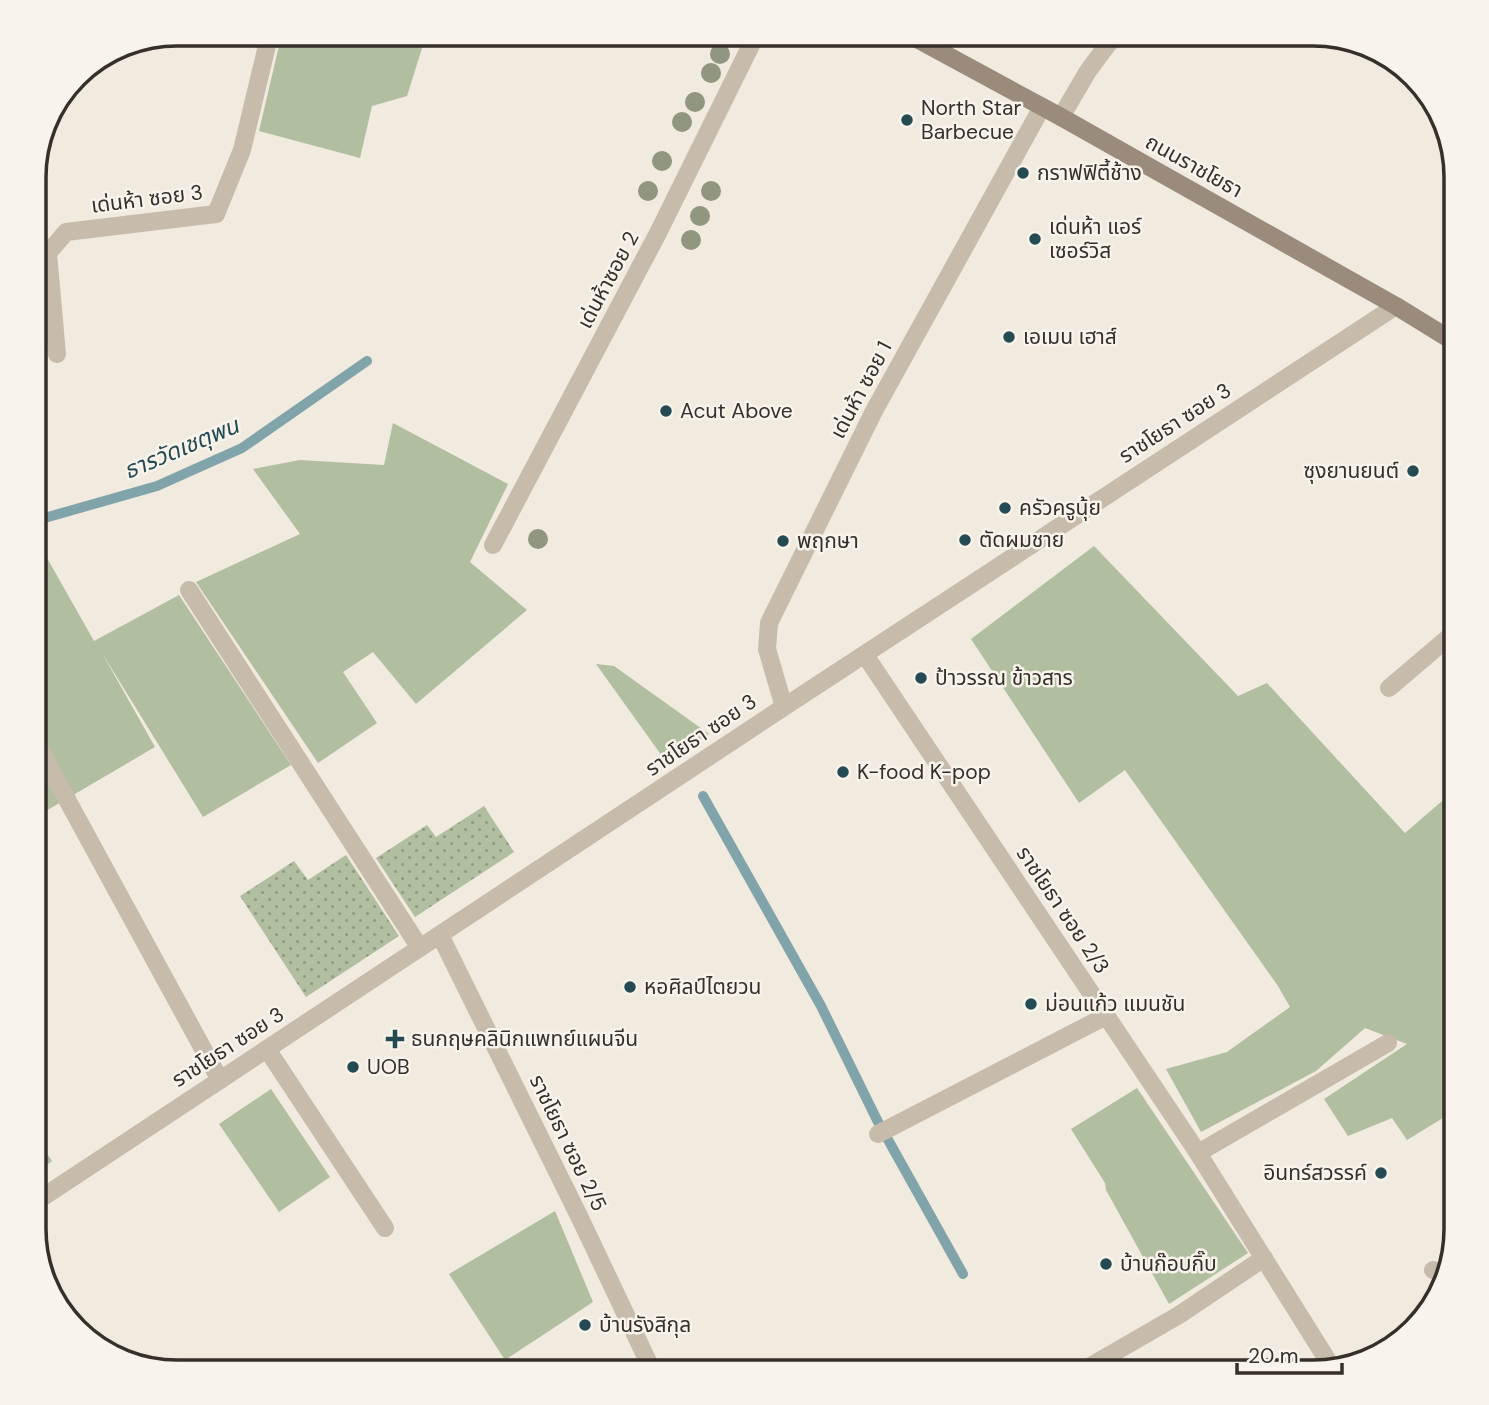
<svg xmlns="http://www.w3.org/2000/svg" width="1489" height="1405" viewBox="0 0 1489 1405" font-family="'DM Sans','Noto Sans Thai',sans-serif">
  <style>
    .grass { fill: #b1bea0 }
    .garden { fill: url(#garden-dots) }
    .lines { fill: none; stroke-linecap: round; stroke-linejoin: round }
    .stream { stroke: #80a4aa; stroke-width: 10 }
    .lane { stroke: #c7bbac; stroke-width: 18 }
    .street { stroke: #c7bbac; stroke-width: 18 }
    .secondary { stroke: #9b8b7d; stroke-width: 18 }
    .tree { fill: #90967f }
    .poi-dot { fill: #244b53; stroke: #f8f3eb; stroke-width: 2.5 }
    .labels { text-anchor: middle; dominant-baseline: central; stroke-width: 5; stroke-linejoin: round; paint-order: stroke }
    .poi-label { font-size: 21px; fill: #362f2a; stroke: #f8f3eb; text-anchor: start }
    .street-label { font-size: 21px; fill: #362f2a; stroke: #f8f3eb }
    .water-label { font-size: 23px; font-style: italic; fill: #244b53; stroke: #f8f3eb }
    .rim { fill: none; stroke: #362f2a; stroke-width: 3.5 }
  </style>
  <defs>
    <pattern id="garden-dots" width="8" height="8" patternUnits="userSpaceOnUse" patternTransform="scale(1.75)"><rect width="8" height="8" fill="#b1bea0"/><path d="M2 2h.1M6 6h.1" fill="none" stroke="#919b83" stroke-width="1.8" stroke-linecap="round"/></pattern>
  </defs>
  <rect width="100%" height="100%" fill="#f0eadf"/>
  <path class="grass" d="M282 33H430L423 45 407 96 372 106 360 158 259 131Z
    M393 423 508 484 470 562 527 610 416 704 373 652 343 672 377 723 318 763 196 582 300 534 253 469 300 460 384 465Z
    M34 535 94 641 179 595 291 765 203 817 102 653 155 747 34 818Z
    M1094 546 1238 696 1267 683 1405 833 1456 789V1110L1407 1140 1392 1118 1348 1136 1324 1099 1407 1044 1365 1028 1316 1071 1201 1132 1166 1069 1227 1052 1290 1007 1278 986 1125 770 1079 803 971 639Z
    M596 664 614 666 709 734 667 763Z
    M1137 1088 1248 1253 1169 1304 1106 1190 1105 1183 1071 1129Z
    M271 1089 330 1177 279 1212 219 1124Z
    M34 1134 52 1161 34 1175Z
    M555 1211 593 1302 505 1360 449 1274Z"/>
  <path class="garden" d="M484 806 514 852 415 917 376 858 427 825 436 837Z
    M346 855 399 936 306 997 240 896 294 861 308 880Z"/>
  <g class="lines">
    <path class="stream" d="M34 521 157 486 242 448 367 361
      M703 796 821 1006 877 1120 963 1274"/>
    <path class="lane" d="M1061 117 1088 71 1108 44 1121 33
      M189 590 420 948
      M34 739 220 1080
      M267 1049 385 1228
      M878 1134 1106 1016
      M1198 1153 1388 1043
      M1433 1270 1447 1274
      M1082 1371 1179 1315 1264 1258"/>
    <path class="street" d="M57 354 48 253 66 232 216 214 242 150 270 33
      M493 545 658 233 757 33
      M865 655 1198 1153 1333 1369
      M1389 688 1456 631
      M784 707 767 649 769 623 874 411 1042 107
      M440 935 579 1216 653 1372
      M34 1203 784 707 1396 306"/>
    <path class="secondary" d="M906 33 1061 117 1396 306 1456 343"/>
  </g>
  <g class="tree">
    <circle cx="720" cy="54" r="10"/>
    <circle cx="711" cy="73" r="10"/>
    <circle cx="695" cy="102" r="10"/>
    <circle cx="682" cy="122" r="10"/>
    <circle cx="662" cy="161" r="10"/>
    <circle cx="648" cy="191" r="10"/>
    <circle cx="711" cy="191" r="10"/>
    <circle cx="700" cy="216" r="10"/>
    <circle cx="691" cy="240" r="10"/>
    <circle cx="538" cy="539" r="10"/>
  </g>
  <g class="poi-dot">
    <circle cx="907" cy="120" r="7"/>
    <circle cx="1023" cy="173" r="7"/>
    <circle cx="1035" cy="239" r="7"/>
    <circle cx="1009" cy="337" r="7"/>
    <circle cx="666" cy="411" r="7"/>
    <circle cx="1413" cy="471" r="7"/>
    <circle cx="1005" cy="508" r="7"/>
    <circle cx="965" cy="540" r="7"/>
    <circle cx="783" cy="541" r="7"/>
    <circle cx="921" cy="678" r="7"/>
    <circle cx="843" cy="772" r="7"/>
    <circle cx="630" cy="987" r="7"/>
    <circle cx="1031" cy="1004" r="7"/>
    <path d="M391.5 1028.5h7v7h7v7h-7v7h-7v-7h-7v-7h7z"/>
    <circle cx="353" cy="1067" r="7"/>
    <circle cx="1381" cy="1173" r="7"/>
    <circle cx="1106" cy="1264" r="7"/>
    <circle cx="585" cy="1325" r="7"/>
  </g>
  <g class="labels">
    <g class="poi-label">
      <text x="921" y="108">North Star<tspan x="921" dy="24">Barbecue</tspan></text>
      <text x="1037" y="173">กราฟฟิตี้ช้าง</text>
      <text x="1049" y="227">เด่นห้า แอร์<tspan x="1049" dy="24">เซอร์วิส</tspan></text>
      <text x="1023" y="337">เอเมน เฮาส์</text>
      <text x="680" y="411">Acut Above</text>
      <text x="1399" y="471" text-anchor="end">ซุงยานยนต์</text>
      <text x="1019" y="508">ครัวครูนุ้ย</text>
      <text x="979" y="540">ตัดผมชาย</text>
      <text x="797" y="541">พฤกษา</text>
      <text x="935" y="678">ป้าวรรณ ข้าวสาร</text>
      <text x="857" y="772">K-food K-pop</text>
      <text x="644" y="987">หอศิลป์ไตยวน</text>
      <text x="1045" y="1004">ม่อนแก้ว แมนชัน</text>
      <text x="411" y="1039">ธนกฤษคลินิกแพทย์แผนจีน</text>
      <text x="367" y="1067">UOB</text>
      <text x="1367" y="1173" text-anchor="end">อินทร์สวรรค์</text>
      <text x="1120" y="1264">บ้านก๊อบกิ๊บ</text>
      <text x="599" y="1325">บ้านรังสิกุล</text>
    </g>
    <g class="street-label">
      <text transform="translate(1194 166) rotate(29)">ถนนราชโยธา</text>
      <text transform="translate(147 199) rotate(-7)">เด่นห้า ซอย 3</text>
      <text transform="translate(608 280) rotate(-62)">เด่นห้าซอย 2</text>
      <text transform="translate(861 390) rotate(-62)">เด่นห้า ซอย 1</text>
      <text transform="translate(1175 423) rotate(-33)">ราชโยธา ซอย 3</text>
      <text transform="translate(701 735) rotate(-34)">ราชโยธา ซอย 3</text>
      <text transform="translate(1063 910) rotate(56)">ราชโยธา ซอย 2/3</text>
      <text transform="translate(228 1047) rotate(-33)">ราชโยธา ซอย 3</text>
      <text transform="translate(568 1143) rotate(64)">ราชโยธา ซอย 2/5</text>
    </g>
    <g class="water-label">
      <text transform="translate(181 448) rotate(-23)">ธารวัดเชตุพน</text>
    </g>
  </g>
  <path d="M0 0H1489V1405H0ZM177 46H1313A131 131 0 0 1 1444 177V1229A131 131 0 0 1 1313 1360H177A131 131 0 0 1 46 1229V177A131 131 0 0 1 177 46Z" fill="#f8f3eb" fill-rule="evenodd"/>
  <path class="rim" d="M177 46H1313A131 131 0 0 1 1444 177V1229A131 131 0 0 1 1313 1360H177A131 131 0 0 1 46 1229V177A131 131 0 0 1 177 46Z"/>
  <path d="M1237 1363v10h105v-10" fill="none" stroke="#362f2a" stroke-width="3.5"/>
  <text x="1248" y="1363" font-size="21" fill="#362f2a" stroke="#f8f3eb" stroke-width="5" paint-order="stroke">20 m</text>
</svg>
